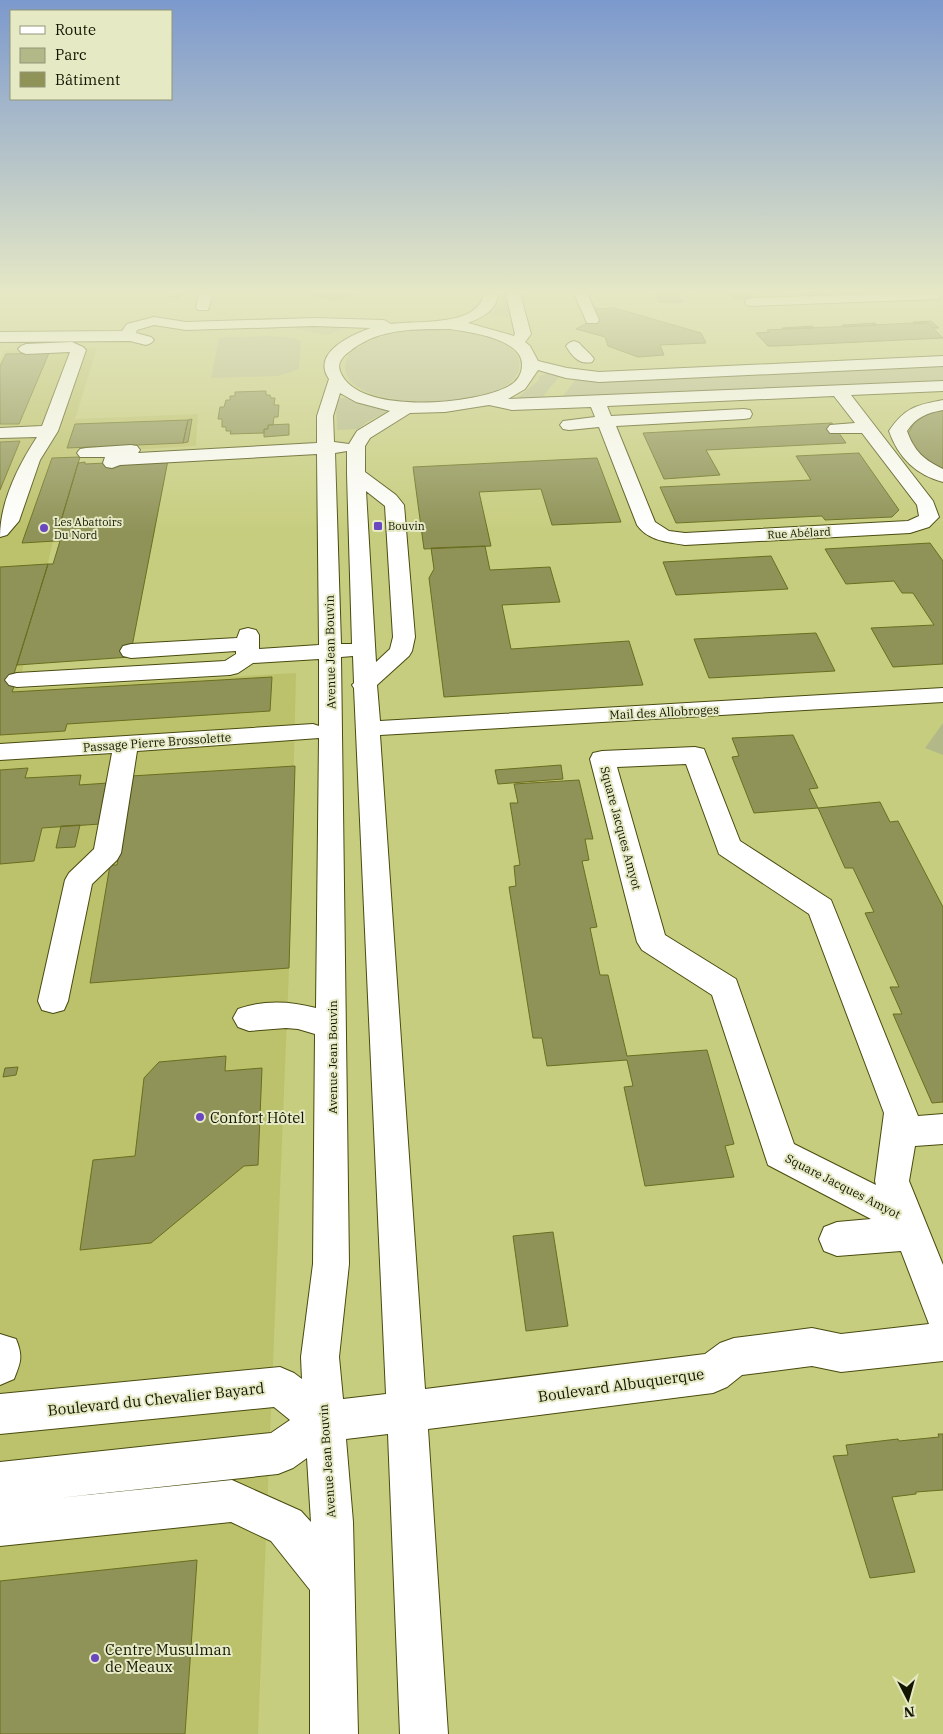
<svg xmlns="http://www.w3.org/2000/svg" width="943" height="1734" viewBox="0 0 943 1734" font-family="'IBM Plex Serif',serif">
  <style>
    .built { fill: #bcc16b }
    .green { fill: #b3b889 }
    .building { fill: #8f9358; stroke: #6a6e1f }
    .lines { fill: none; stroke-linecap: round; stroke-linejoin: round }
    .minor-casing { stroke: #494b0e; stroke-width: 2 }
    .minor { fill: #fff; fill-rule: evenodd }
    .poi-dot { fill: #6a46bf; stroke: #e6eac4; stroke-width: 2 }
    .labels { text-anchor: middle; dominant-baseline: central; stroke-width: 4; stroke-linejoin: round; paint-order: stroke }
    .far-poi-label { font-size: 11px; fill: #141500; stroke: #e6eac4; text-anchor: start }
    .far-street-label { font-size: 11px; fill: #141500; stroke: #e6eac4 }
    .street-label { font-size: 12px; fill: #141500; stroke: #e6eac4 }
    .near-poi-label { font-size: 15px; fill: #141500; stroke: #e6eac4; text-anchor: start }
    .near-street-label { font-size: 15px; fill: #141500; stroke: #e6eac4 }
  </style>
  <rect width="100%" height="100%" fill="#c7cd7f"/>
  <path class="built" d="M97 348 75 419 198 414 196 446 80 453 58 520 18 689 296 673 289 968 258 1734H0V360L4 351Z"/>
  <path class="green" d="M500 290H508V312L510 318 490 314 502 302Z
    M295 325 349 326 328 335 291 328Z
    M432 329C457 330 495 331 514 352 521 359 521 368 516 376 494 411 348 413 345 368 345 362 347 356 352 352 374 334 404 331 432 329Z
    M266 336 294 338 301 341 299 369 278 376 211 378 219 338Z
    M943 366V381L561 399 576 379 612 381Z
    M550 373 560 376 544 395 545 400 516 399 539 380V376Z
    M341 398H346L386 410 387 412 367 422 358 429 337 430 336 401Z
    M943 723V755L925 748Z"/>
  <path class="building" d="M13 290H80L11 292Z
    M171 290H183L181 298H170Z
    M304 290H353H352L357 294 331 300 325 297 318 298Z
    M662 290H674L678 295 656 296 653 291Z
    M724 290H748L755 299H734Z
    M858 290H890L894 294 862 295Z
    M678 295 682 302H659L656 296Z
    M615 308 701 333 706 343 660 345 664 355 638 357 608 346 605 337 576 329 596 318 592 309Z
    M931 321 939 328H933L928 323 915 324 913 322Z
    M875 323 877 325 844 327 842 325Z
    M914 323H928L943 338 776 346H768L756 333 769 332 767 330Z
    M812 326 814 328 783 329 782 328Z
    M49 353 19 424H0V366L6 354Z
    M266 391V395H270L271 398H275L274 405H279L278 417H274L273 425H268V429H264V433L230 434 231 431H226V427H222V419H218L220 407H224L226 400H230V396H235V392Z
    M932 411H943V469L933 466 917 452 906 433 909 432 914 423Z
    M192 419 188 442 183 443 188 420Z
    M188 420 183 443 67 448 75 424Z
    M832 423 846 443 706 450 720 475 664 479 643 433Z
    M289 424V435L264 437V429H268V425Z
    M20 441 0 490V442Z
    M859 453 899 510 892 517 825 520 822 516 676 523 660 487 811 480 796 456Z
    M80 457 55 541 22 543 52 458Z
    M597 458 621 522 552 525 541 489 479 492 491 546 424 549 413 467Z
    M168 460 130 657 17 665 48 564H53L60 541H55L78 463 85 462V464Z
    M930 543 943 561V664L893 667 871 628 934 625 913 593H902L894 581 846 584 825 549Z
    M485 546 490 570 550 567 560 602 502 605 511 649 629 641 643 685 444 697 429 578 434 569 431 548Z
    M771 556 788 589 676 595 663 562Z
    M48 564 13 677 18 676 12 692 272 677 270 711 67 724 65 731 0 735V567Z
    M816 633 835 671 709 678 694 639Z
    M793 735 818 788 809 789 818 808 754 813 732 757 739 756 732 738Z
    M561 765 563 779 498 784 495 770Z
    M295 766 289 968 90 983 110 865H117L131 776Z
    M28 768 25 778 81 775 79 785 108 783 100 824 42 828 34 861 0 864V770Z
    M579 780 593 839H585L589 860 582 861 597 927 590 928 600 975H608L627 1056 707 1050 734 1144 725 1146 734 1177 645 1186 624 1087 633 1086 627 1060 547 1066 542 1038H533L509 887 516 886 514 866 520 865 510 803H518L514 784Z
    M880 802 890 822 898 821 943 907V1102L932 1103 893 1014H902L890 987H899L865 913 874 912 853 868H845L818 808Z
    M80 825 75 847 56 848 61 826Z
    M226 1056 225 1071 262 1068 258 1165 244 1166 151 1243 80 1250 93 1160 135 1156 144 1078 159 1062Z
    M18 1067 16 1075 3 1077 5 1068Z
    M553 1232 568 1326 526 1331 513 1236Z
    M938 1434H943V1490L916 1492V1494L892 1497 915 1572 870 1578 833 1456 848 1455 846 1445 898 1439 899 1441 939 1437Z
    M197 1560 185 1734H0V1581Z"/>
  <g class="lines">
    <defs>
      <path id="minor" d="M200 290H214L208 310H198L196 307Z
        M484 290H498C499 309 484 317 468 323L514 336 515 334 505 290H519L531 334 525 342 530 346 538 361 567 368 599 372 943 356V366L599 382 566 378 538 370 525 389 508 399 943 381V391L851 395 933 501 939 517 929 527 910 533 685 545C668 542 648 541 637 525L599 427 569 430 563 429 560 425 563 421 595 417 591 407 512 410 489 405 445 412 410 413 370 438 365 446V472L396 495 404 505 415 637 412 651 409 656 377 685 380 721 943 688V702L380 735 425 1389 705 1354 720 1343 734 1338 812 1328 841 1334 929 1324 901 1251 837 1256 824 1251 819 1239 824 1227 837 1222 871 1219 768 1165 712 995 642 950 637 942 590 759 593 753 602 751 695 747 704 749 740 841 831 900 918 1116 943 1114V1144L915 1146 909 1181 943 1265V1361L841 1372 812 1366 742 1375 727 1387 713 1393 428 1429 448 1734H400L388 1434 346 1439 353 1522 358 1734H310V1590L271 1541 231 1522 0 1546V1462L271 1433 290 1420 274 1407 0 1434V1394L280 1367 294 1373 302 1379 301 1357 313 1264 315 1034 298 1029 286 1028 249 1031 238 1027 233 1018 238 1009C263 1000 290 1001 316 1008L319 738 137 751 121 853 117 860 92 884 68 1001 64 1010 53 1013 42 1010 38 1001 65 880 69 873 94 849 112 753 0 760V744L313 724 319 726V659L253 663 238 673 230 675 17 687 9 685 5 680 9 675 17 673 225 661 236 654V651L131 658 123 656 120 651 123 646 131 644 237 638 240 630 248 628 256 630 259 635V649L319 645 317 454 120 465 112 468 106 467 103 463 105 457H80L77 453 80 449 86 448 131 445 137 446 140 450 138 453 317 443V416L329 379C311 353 351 335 371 328L314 326 186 330 154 325 137 330 136 333 151 337 154 340 151 343 146 345 130 341 0 342V332L122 331 127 324 154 317 186 322 314 318 384 320 391 324C417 320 483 328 484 290ZM450 329C470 332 523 339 522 365 522 374 517 382 509 386 475 405 356 416 340 371 337 363 343 356 349 352 377 328 415 329 450 329ZM340 393 356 402 390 411 357 431 349 444 334 442 333 416ZM834 396 855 423 830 425 827 429 830 433H862L917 505 919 516 908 521 685 533 669 531 655 522 616 426 744 419 750 418 752 414 750 410 744 409 611 416 607 406ZM347 451V474L352 644H341L335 453ZM366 491 385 506 393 637 390 649 376 662ZM353 656 354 683 352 685 354 688 386 1394 343 1399 339 1357 349 1264 341 657ZM686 764 719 854 809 914 884 1113 875 1181 876 1185 794 1144 736 979 665 935 617 767ZM307 1458 311 1522 301 1511 232 1480 58 1498 278 1474 293 1468Z
        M569 290H584L587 293 599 320 597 323H587L576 298Z
        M685 290H700L693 294 687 293Z
        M933 292 938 293 940 296 938 299 752 306 747 305 745 302 747 299 752 298Z
        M574 341 579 343C584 349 590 353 594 359L592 362C579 365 572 356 566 346L569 343Z
        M72 342 83 347 86 350 58 431 40 460 19 521 7 535 0 537C0 502 18 466 37 437L0 438V428L42 426 70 352 26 354 21 352 18 349 21 346 26 344Z
        M943 400V410C927 413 916 417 907 431 914 451 924 460 943 469V482C916 475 898 457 889 431 905 407 917 405 943 400Z
        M0 1334 16 1339C23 1356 21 1362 14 1379L0 1385Z"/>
    </defs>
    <use href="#minor" class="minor-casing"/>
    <use href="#minor" class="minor"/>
  </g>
  <linearGradient id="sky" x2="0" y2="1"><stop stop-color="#7c99cd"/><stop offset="0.55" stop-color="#e6e8c5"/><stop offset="1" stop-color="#e6e8c5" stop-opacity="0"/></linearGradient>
  <rect width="943" height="532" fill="url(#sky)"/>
  <g class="poi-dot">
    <rect x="373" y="521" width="10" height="10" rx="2.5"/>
    <circle cx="44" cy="528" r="5"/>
    <circle cx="200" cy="1117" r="5"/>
    <circle cx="95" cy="1658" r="5"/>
  </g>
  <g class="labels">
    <g class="far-poi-label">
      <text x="54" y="522">Les Abattoirs<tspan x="54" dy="13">Du Nord</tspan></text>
      <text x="388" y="526">Bouvin</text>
    </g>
    <g class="far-street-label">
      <text transform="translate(799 533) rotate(-3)">Rue Abélard</text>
    </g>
    <g class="street-label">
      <text transform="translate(330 652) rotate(-91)">Avenue Jean Bouvin</text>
      <text transform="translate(664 712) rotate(-3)">Mail des Allobroges</text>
      <text transform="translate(157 742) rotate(-4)">Passage Pierre Brossolette</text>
      <text transform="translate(621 828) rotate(75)">Square Jacques Amyot</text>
      <text transform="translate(332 1057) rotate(-90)">Avenue Jean Bouvin</text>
      <text transform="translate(843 1186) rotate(27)">Square Jacques Amyot</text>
      <text transform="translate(327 1461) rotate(-94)">Avenue Jean Bouvin</text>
    </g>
    <g class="near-poi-label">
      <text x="210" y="1117">Confort Hôtel</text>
      <text x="105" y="1649">Centre Musulman<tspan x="105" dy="17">de Meaux</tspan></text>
    </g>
    <g class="near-street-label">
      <text transform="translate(621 1385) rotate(-8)">Boulevard Albuquerque</text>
      <text transform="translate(156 1399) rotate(-6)">Boulevard du Chevalier Bayard</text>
    </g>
  </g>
  <rect x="10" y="10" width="162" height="90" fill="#e6eac4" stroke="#929576"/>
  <rect x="20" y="26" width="25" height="8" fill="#ffffff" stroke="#929576"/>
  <text x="55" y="35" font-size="15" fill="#141500">Route</text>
  <rect x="20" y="48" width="25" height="15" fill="#b3b889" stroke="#929576"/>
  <text x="55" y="60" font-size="15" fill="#141500">Parc</text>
  <rect x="20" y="72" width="25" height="15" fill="#8f9358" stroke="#929576"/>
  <text x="55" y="85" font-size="15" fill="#141500">Bâtiment</text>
  <g transform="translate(908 1699) rotate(174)" stroke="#e6eac4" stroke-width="4" paint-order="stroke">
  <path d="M0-4L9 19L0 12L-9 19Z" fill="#141500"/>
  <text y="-8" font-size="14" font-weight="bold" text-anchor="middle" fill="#141500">N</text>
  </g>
</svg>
